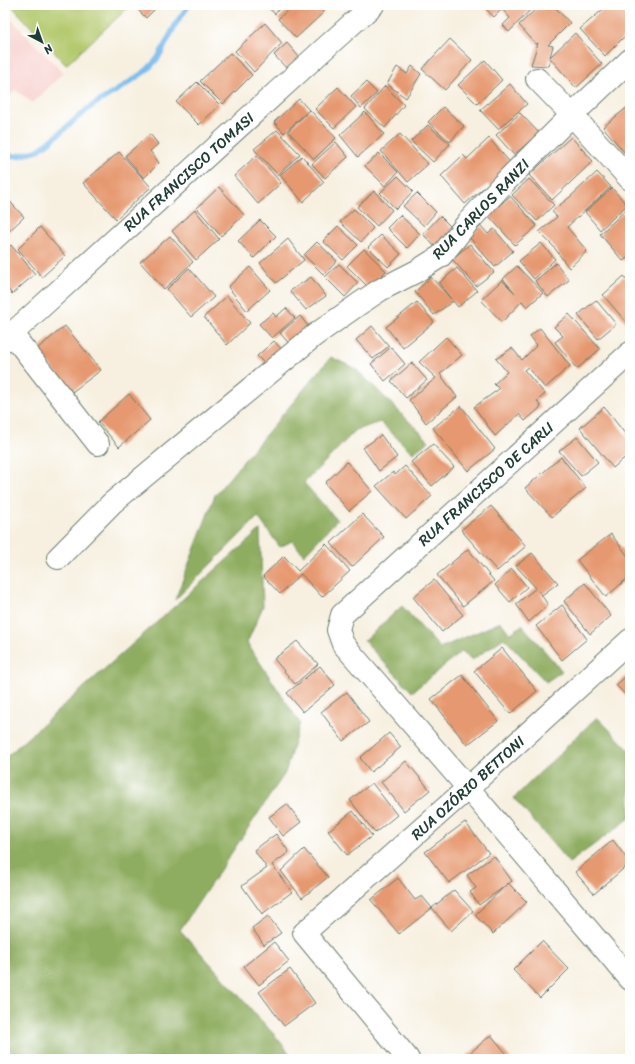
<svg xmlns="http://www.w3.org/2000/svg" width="635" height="1064" viewBox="0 0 635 1064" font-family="Sriracha,sans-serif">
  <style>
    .built { fill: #f7d0ce }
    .green { fill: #b4c96d; stroke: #6a8350 }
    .forest { fill: #8fad60; stroke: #57754a }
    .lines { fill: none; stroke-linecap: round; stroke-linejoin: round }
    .stream { stroke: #76b9eb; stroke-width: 5.5 }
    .building { fill: #e6996f }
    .minor-casing { stroke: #6b7c70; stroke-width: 24 }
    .major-casing { stroke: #6b7c70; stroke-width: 24 }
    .minor { stroke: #fff; stroke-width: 22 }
    .major { stroke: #fff; stroke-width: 22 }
    .labels { text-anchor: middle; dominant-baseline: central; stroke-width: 3; stroke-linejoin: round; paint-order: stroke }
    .street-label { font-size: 15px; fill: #1f3d34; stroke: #fff }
  </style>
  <rect width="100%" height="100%" fill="#fff"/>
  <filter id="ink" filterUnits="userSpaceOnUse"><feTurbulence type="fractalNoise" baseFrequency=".025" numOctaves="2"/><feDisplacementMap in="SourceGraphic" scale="8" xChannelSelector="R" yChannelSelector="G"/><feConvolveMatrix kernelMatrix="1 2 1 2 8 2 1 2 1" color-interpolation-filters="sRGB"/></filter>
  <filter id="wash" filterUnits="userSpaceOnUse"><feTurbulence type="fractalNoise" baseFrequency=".012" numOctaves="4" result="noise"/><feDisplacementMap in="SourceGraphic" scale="16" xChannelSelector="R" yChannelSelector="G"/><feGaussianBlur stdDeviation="0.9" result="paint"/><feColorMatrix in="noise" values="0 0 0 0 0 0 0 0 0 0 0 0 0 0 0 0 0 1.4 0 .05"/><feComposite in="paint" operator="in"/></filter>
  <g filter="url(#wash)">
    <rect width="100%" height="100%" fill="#f7f0e0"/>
    <path class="built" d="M5 13 63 73 33 103 15 90 5 101Z"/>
    <path class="green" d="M11 5H131L66 65Z"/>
    <path class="forest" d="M331 357 356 369 429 441 413 453 380 422 356 430 304 483 337 520 304 555 292 541 280 547 258 517 175 600 215 495Z
      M260 530 263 606 247 643 300 723 285 773 180 930 278 1039 294 1059H5V758Z
      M402 606 440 648 501 622 510 634 522 625 562 671 546 682 504 638 472 660 462 651 412 692 364 641Z
      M597 717 630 751V818L569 863 514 798Z"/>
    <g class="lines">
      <path class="stream" d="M5 155 18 156 37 151 52 140 78 117 93 105 124 86 147 70 158 58 177 22 189 5"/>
    </g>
    <g id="blocks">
      <path class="building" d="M133 5H159L146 18Z
        M265 5H282L275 14Z
        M294 5H318L324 12 296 38 278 19Z
        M482 5H535L509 32 503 25 510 18 502 9 494 17Z
        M540 5H553L570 23 548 45 553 46 550 57 575 33 602 64 576 88 550 58 548 66 531 65 538 43 536 44 519 25Z
        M608 5H630V37L627 34 605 56 580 29Z
        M265 23 282 43 254 72 235 51Z
        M450 39 472 60 445 90 422 69Z
        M287 43 300 58 288 70 274 55Z
        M230 53 252 75 223 104 200 81Z
        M485 60 502 80 477 104 458 85Z
        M412 66 421 74 406 98 387 84 397 67 407 74Z
        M197 82 220 105 199 125 176 102Z
        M366 82 377 93 361 108 351 96Z
        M510 84 527 104 498 129 480 110Z
        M385 86 404 105 385 128 365 109Z
        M338 87 356 107 334 128 315 109Z
        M299 99 309 110 284 133 274 122Z
        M630 105V148L625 153 603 127Z
        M443 107 464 126 450 142 428 122Z
        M310 110 336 138 314 159 288 131Z
        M365 112 384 134 358 157 340 135Z
        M520 113 539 133 514 155 496 135Z
        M428 125 450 144 433 162 411 141Z
        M277 130 300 154 278 175 254 149Z
        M150 134 158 144 150 151 159 163 144 178 125 156Z
        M400 134 428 164 408 182 381 151Z
        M571 137 593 161 552 200 529 175Z
        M489 138 513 166 490 187 488 184 465 204 441 176 463 155 467 159Z
        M336 142 348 157 325 178 312 164Z
        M119 152 151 187 116 219 83 183Z
        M379 153 398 172 385 186 365 166Z
        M257 155 281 183 258 204 234 176Z
        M302 156 324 182 303 202 280 175Z
        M597 172 611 187 567 227 587 251 569 268 553 246 539 232 557 217 552 211 570 197Z
        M398 176 413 191 396 209 380 193Z
        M529 179 554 205 537 221 512 195Z
        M219 187 244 215 221 236 197 208Z
        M612 188 627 205 600 230 585 212Z
        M374 191 392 210 377 226 357 207Z
        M417 193 436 212 424 226 403 206Z
        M5 196 24 217 5 235Z
        M510 196 537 226 515 245 488 215Z
        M354 209 373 228 361 242 340 222Z
        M627 209 630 212V256L623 261 600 234Z
        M195 210 219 239 196 260 172 231Z
        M400 215 420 234 407 248 387 228Z
        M440 216 456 232 439 251 423 234Z
        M260 220 276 236 254 258 238 241Z
        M338 226 358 245 343 260 323 241Z
        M481 226 488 234 494 229 513 251 495 267 469 237Z
        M40 227 65 256 42 277 18 249Z
        M381 235 401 254 388 267 368 247Z
        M170 236 193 262 164 289 140 262Z
        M288 239 304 260 276 283 260 263Z
        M317 242 337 261 324 275 304 255Z
        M541 243 555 259 534 279 519 261Z
        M470 244 494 272 476 286 452 259Z
        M11 245 35 274 12 294 5 286V250Z
        M364 249 386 271 369 288 347 266Z
        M556 263 569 280 548 297 535 281Z
        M339 264 358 283 345 297 325 277Z
        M517 266 543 293 527 307 522 301 502 322 481 300 502 280 515 293 503 279Z
        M250 267 270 290 247 311 228 287Z
        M189 268 214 297 191 317 167 289Z
        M457 268 477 291 458 307 453 301 434 315 415 292 431 277 451 299 439 283Z
        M624 276 630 283V318L626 322 603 295Z
        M311 277 326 296 306 310 290 291Z
        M227 296 250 323 227 345 204 317Z
        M596 300 616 324 598 339 578 315Z
        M417 302 434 322 403 348 386 327Z
        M286 308 295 318 272 338 259 324 273 313 276 317Z
        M569 314 600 349 577 369 555 342 563 336 554 327Z
        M300 316 312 331 292 347 280 333Z
        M65 326 101 370 72 392 37 349Z
        M372 326 389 346 373 359 356 340Z
        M540 328 570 366 545 388 528 367 524 370 545 394 537 401 541 407 525 421 519 414 495 436 474 407 499 389 494 384 507 372 496 359 512 348 522 360 537 345 530 336Z
        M446 337 462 355 440 374 457 397 426 423 409 400 436 378 419 362Z
        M274 341 286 354 270 369 257 356Z
        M391 347 405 364 385 381 371 364Z
        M412 363 427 380 406 398 391 381Z
        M129 394 150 420 119 447 98 422Z
        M461 406 495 449 468 471 433 428Z
        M604 407 630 440V453L613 468 580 428Z
        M381 435 397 457 379 471 363 448Z
        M577 437 598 462 581 476 559 451Z
        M433 444 454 467 432 486 411 462Z
        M561 457 586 488 552 517 525 488Z
        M347 462 372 491 349 511 325 483Z
        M405 466 432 496 406 519 376 486 393 472 395 475Z
        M491 506 526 546 497 571 461 530Z
        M362 514 384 537 352 567 331 543Z
        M611 534 630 559V576L606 597 577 560Z
        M326 544 350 571 322 597 301 574 280 594 263 576 284 556 298 571Z
        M468 549 494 581 463 606 437 575Z
        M532 553 558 583 542 595 538 590 548 605 529 622 516 604 536 588 516 566Z
        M512 569 527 587 510 602 495 585Z
        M434 580 463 615 442 632 413 597Z
        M585 583 611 616 590 634 564 601Z
        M562 605 587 639 562 660 536 626Z
        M297 641 318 664 295 684 274 659Z
        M502 648 537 691 510 714 474 671Z
        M320 666 335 685 303 712 287 693Z
        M630 673V700L616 685Z
        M462 675 498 721 467 745 431 699Z
        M347 692 369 722 343 741 321 712Z
        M389 733 401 747 371 772 360 758Z
        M406 761 430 790 404 811 381 782Z
        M372 783 397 815 375 833 350 800Z
        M287 804 301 822 283 836 269 817Z
        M353 811 372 836 347 855 328 831Z
        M465 822 489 853 449 883 425 852Z
        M276 834 289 852 272 865 292 892 262 914 242 886 267 868 254 850Z
        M613 840 630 863 594 894 575 872Z
        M304 849 328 877 302 898 281 871Z
        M494 856 512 881 479 905 470 892 476 888 467 875Z
        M398 878 415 900 422 896 432 908 454 890 473 911 451 931 432 908 399 934 371 900Z
        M508 883 527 902 493 934 475 915Z
        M268 916 281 933 264 945 252 928Z
        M542 941 569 969 540 998 513 970Z
        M274 942 289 961 259 985 244 966Z
        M290 969 315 1003 284 1026 259 992Z
        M491 1035 511 1059H463Z"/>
    </g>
  </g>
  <g filter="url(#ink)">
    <use href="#blocks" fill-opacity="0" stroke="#6b7c70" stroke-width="1"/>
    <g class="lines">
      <defs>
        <path id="minor" d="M537 79 572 115 630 179
          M12 334 98 444
          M630 353 342 615 338 630 343 644 468 788 630 979
          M58 558 112 503 315 335 359 304 380 290 417 271 441 256 469 221 502 185 572 115 630 60
          M408 1059 304 933 468 788 630 640"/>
        <path id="major" d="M5 340 324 49 373 5"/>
      </defs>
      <use href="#minor" class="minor-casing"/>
      <use href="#major" class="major-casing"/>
      <use href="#minor" class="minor"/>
      <use href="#major" class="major"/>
    </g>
  </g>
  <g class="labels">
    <g class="street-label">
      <text transform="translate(189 172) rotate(-42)">RUA FRANCISCO TOMASI</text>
      <text transform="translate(481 209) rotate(-46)">RUA CARLOS RANZI</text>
      <text transform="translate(486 484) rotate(-42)">RUA FRANCISCO DE CARLI</text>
      <text transform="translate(468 788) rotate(-42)">RUA OZÓRIO BETTONI</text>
    </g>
  </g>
  <rect width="635" height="1064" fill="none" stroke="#fff" stroke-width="20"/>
  <g transform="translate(42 42) rotate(139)" stroke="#ffffff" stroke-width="3" paint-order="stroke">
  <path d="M0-3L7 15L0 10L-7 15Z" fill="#1f3d34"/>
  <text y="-6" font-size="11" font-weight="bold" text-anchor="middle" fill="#1f3d34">N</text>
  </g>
</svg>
